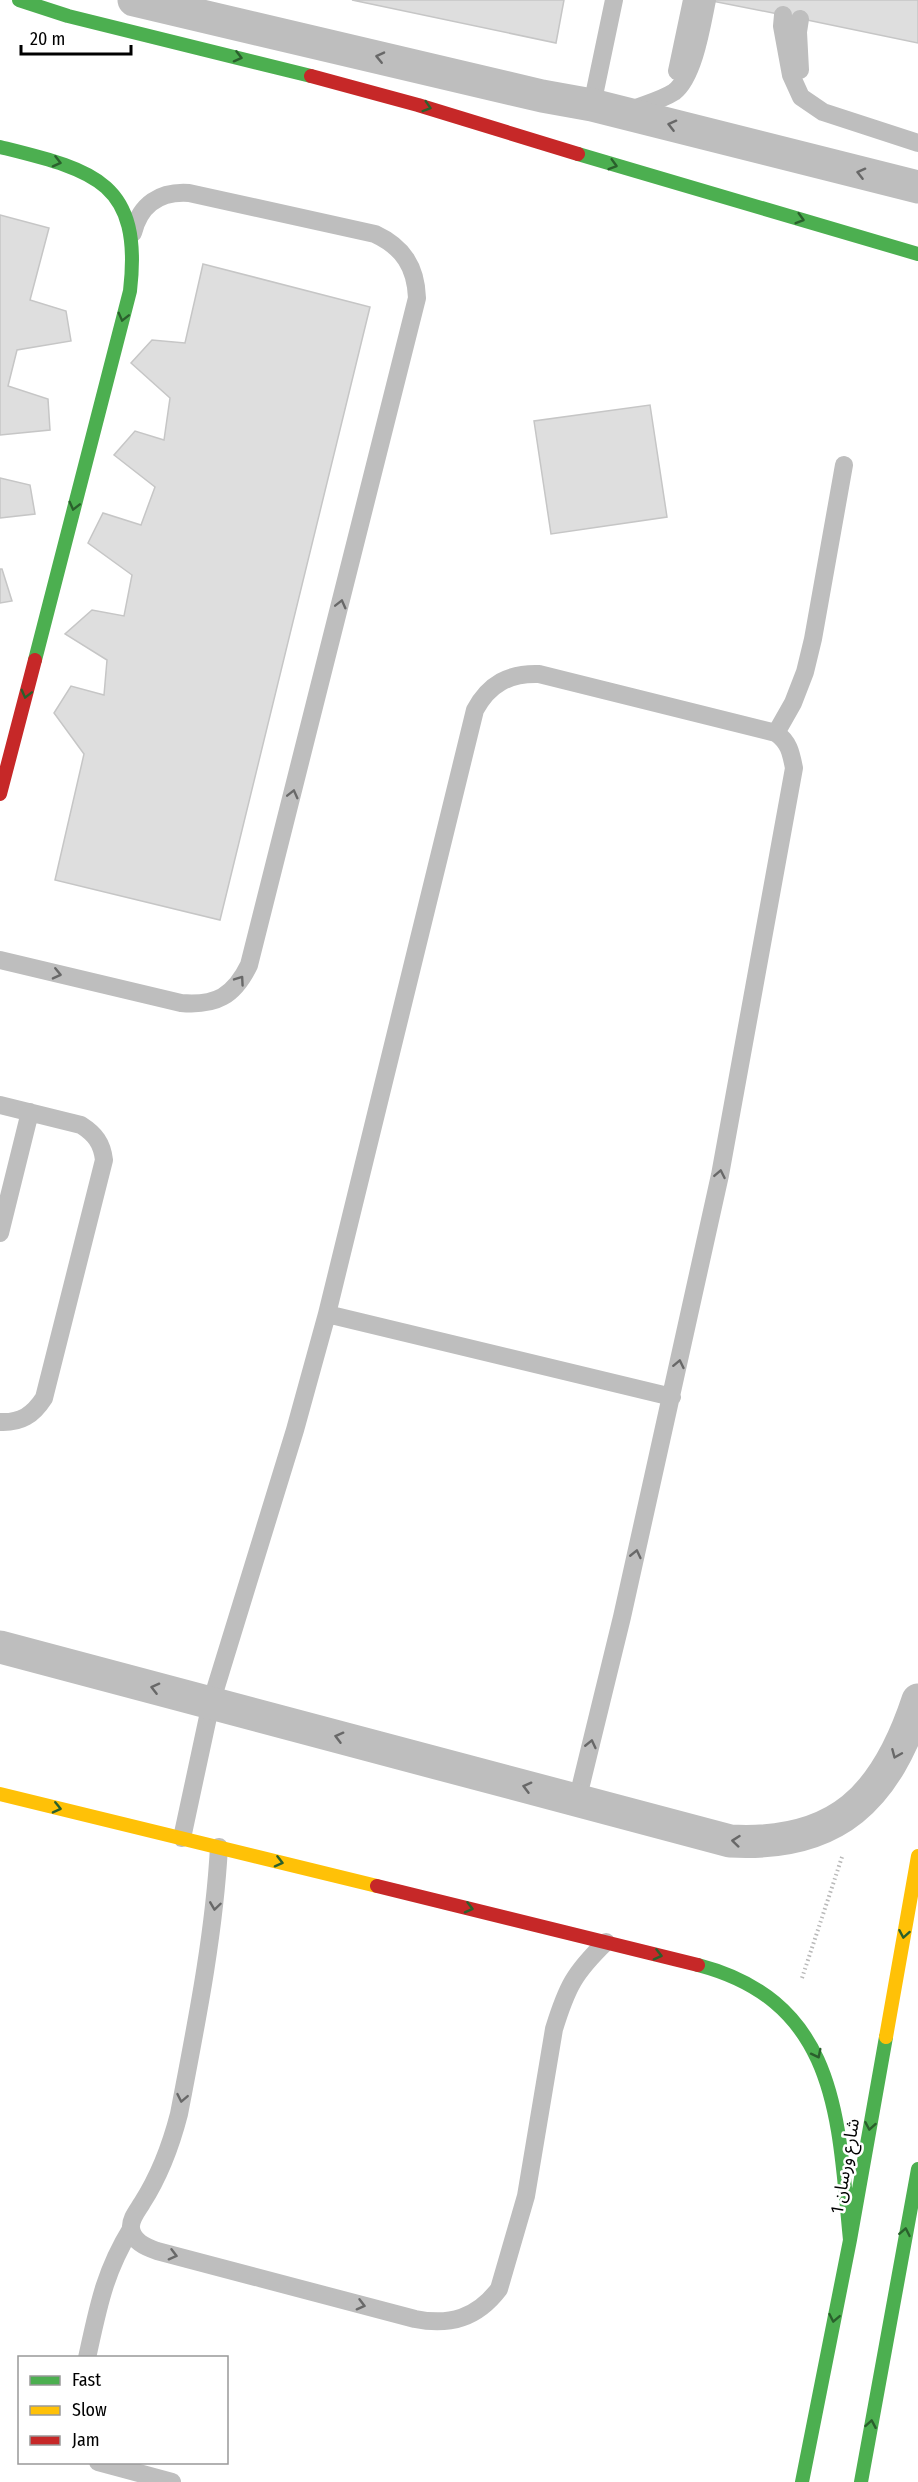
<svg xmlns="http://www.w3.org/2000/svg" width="918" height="2482" viewBox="0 0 918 2482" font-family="'Fira Sans Condensed','Noto Sans Arabic',sans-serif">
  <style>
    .building { fill: #dedede; stroke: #c6c6c6; stroke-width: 1.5 }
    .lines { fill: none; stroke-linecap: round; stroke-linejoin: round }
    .path { stroke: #b9b9b9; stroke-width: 4; stroke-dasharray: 1.5 3; stroke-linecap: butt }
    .lane { stroke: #bebebe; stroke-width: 18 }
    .street { stroke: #bebebe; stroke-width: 33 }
    .fast { stroke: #4caf50; stroke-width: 14 }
    .slow { stroke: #ffc107; stroke-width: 14 }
    .jam { stroke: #c62828; stroke-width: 14 }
    .oneway { stroke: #2a602c }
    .oneway2 { stroke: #686868 }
    .labels { text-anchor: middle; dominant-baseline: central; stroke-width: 5; stroke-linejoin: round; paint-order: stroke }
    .street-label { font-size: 18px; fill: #000; stroke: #fff }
  </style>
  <rect width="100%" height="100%" fill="#fff"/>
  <path class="building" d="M352 0H564L556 43Z
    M707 0H918V43L783 15Z
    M0 215 49 228 30 300 66 311 71 341 17 350 8 386 48 399 50 430 0 435Z
    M203 264 370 307 220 920 55 880 84 754 54 713 71 686 104 695 107 660 65 634 92 610 124 616 132 575 88 543 103 513 141 525 155 487 114 455 135 431 164 440 170 398 131 363 152 340 185 343Z
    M650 405 667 517 551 534 534 421Z
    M0 478 30 485 35 514 0 518Z
    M0 569H2L12 601 0 603Z"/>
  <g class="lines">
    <path class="path" d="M802 1978 842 1857"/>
    <path class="lane" d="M783 15 782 26 791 75 801 97 823 112 918 143
      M800 19 798 32 800 70
      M677 71 692 0
      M592 105 614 0
      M626 112C641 105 660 101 674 92 694 77 702 24 707 0
      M776 733 793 703 805 672 813 639 844 465
      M0 960 181 1003C216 1006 234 996 249 965L417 298C416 267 403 247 375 234L189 193C160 191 140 204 133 233
      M0 1105 81 1125C95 1134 102 1143 104 1160L44 1398C33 1415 21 1423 0 1422
      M0 1233 30 1112
      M327 1314 672 1397
      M182 1838 211 1703 295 1430 327 1314 475 710C489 684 509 673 539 674L776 733C789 742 791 753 794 768L720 1175 622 1617 577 1801
      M219 1847C214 1937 196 2025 179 2114 171 2145 160 2175 142 2203 138 2210 130 2219 131 2228 132 2241 145 2247 157 2251L415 2319C450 2326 477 2318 499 2289L526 2196 554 2029C567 1987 574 1973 606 1942
      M87 2358C98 2308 104 2273 131 2229
      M98 2462 172 2482"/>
    <path class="street" d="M134 0 542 96 592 105 918 187
      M0 1647 730 1841C838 1847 886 1797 918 1700"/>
    <path class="fast" d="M19 0 68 16 311 76
      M0 147C92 170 143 180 130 291L35 660
      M578 154 918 254
      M698 1965C839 2002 838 2119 850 2240
      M802 2482 850 2240 886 2037
      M861 2482 918 2169"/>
    <path class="slow" d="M0 1794 377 1886
      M886 2037 918 1856"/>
    <path class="jam" d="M311 76 418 105 578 154
      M0 794 35 660
      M377 1886 698 1965"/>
  </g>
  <defs><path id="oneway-chevron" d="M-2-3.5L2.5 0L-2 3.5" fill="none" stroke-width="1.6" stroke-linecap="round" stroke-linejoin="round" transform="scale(1.5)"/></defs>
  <g class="oneway">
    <use href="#oneway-chevron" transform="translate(238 57) rotate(14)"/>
    <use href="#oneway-chevron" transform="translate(427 107) rotate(17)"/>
    <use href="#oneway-chevron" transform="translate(57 162) rotate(14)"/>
    <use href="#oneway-chevron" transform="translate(613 165) rotate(16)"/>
    <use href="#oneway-chevron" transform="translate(800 219) rotate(16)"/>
    <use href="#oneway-chevron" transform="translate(123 317) rotate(104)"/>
    <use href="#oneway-chevron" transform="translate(74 506) rotate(104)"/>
    <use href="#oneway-chevron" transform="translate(26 694) rotate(104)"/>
    <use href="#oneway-chevron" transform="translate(57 1808) rotate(13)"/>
    <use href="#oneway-chevron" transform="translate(279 1862) rotate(14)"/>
    <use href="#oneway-chevron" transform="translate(469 1908) rotate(14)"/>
    <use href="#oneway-chevron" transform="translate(904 1934) rotate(100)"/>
    <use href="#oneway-chevron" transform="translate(658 1955) rotate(14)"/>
    <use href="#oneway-chevron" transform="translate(817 2054) rotate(63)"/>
    <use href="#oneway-chevron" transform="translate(870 2126) rotate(100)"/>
    <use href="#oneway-chevron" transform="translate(905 2232) rotate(-79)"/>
    <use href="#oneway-chevron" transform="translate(834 2318) rotate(101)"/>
    <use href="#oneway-chevron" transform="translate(871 2424) rotate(-80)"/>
  </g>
  <g class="oneway2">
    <use href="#oneway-chevron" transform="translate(380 57) rotate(-167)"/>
    <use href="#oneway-chevron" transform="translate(672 125) rotate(-166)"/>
    <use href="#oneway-chevron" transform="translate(861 173) rotate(-166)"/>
    <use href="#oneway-chevron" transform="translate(341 604) rotate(-76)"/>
    <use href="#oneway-chevron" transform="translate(293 794) rotate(-76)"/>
    <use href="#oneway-chevron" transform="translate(57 974) rotate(13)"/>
    <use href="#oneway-chevron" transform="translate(240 980) rotate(-55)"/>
    <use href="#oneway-chevron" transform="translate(720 1174) rotate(-79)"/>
    <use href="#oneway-chevron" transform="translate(679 1364) rotate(-78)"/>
    <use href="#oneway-chevron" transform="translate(636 1554) rotate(-77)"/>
    <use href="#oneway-chevron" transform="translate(155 1688) rotate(-166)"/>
    <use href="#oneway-chevron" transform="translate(339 1737) rotate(-165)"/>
    <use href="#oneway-chevron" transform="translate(591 1744) rotate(-77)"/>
    <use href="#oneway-chevron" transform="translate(896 1754) rotate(113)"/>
    <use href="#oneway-chevron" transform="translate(527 1787) rotate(-165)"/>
    <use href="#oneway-chevron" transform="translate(736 1841) rotate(-174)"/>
    <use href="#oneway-chevron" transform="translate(215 1906) rotate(98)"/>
    <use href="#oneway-chevron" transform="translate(182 2098) rotate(101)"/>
    <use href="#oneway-chevron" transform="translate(173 2255) rotate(15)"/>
    <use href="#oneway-chevron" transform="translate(361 2305) rotate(15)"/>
  </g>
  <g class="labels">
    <g class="street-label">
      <text transform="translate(845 2166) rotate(-80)">شارع ورسان 1</text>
    </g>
  </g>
  <rect x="18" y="2356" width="210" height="108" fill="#ffffff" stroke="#999999" stroke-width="1.5"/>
  <rect x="30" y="2376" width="30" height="9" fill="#4caf50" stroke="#999999" stroke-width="1.5"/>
  <text x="72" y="2386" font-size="18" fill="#000000">Fast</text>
  <rect x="30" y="2406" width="30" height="9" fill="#ffc107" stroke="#999999" stroke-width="1.5"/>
  <text x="72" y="2416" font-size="18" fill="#000000">Slow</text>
  <rect x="30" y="2436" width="30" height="9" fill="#c62828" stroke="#999999" stroke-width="1.5"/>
  <text x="72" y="2446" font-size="18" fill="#000000">Jam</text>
  <path d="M21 45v9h110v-9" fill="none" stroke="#000000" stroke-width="3"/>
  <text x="30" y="45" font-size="18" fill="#000000" stroke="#ffffff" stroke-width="4.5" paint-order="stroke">20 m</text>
</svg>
